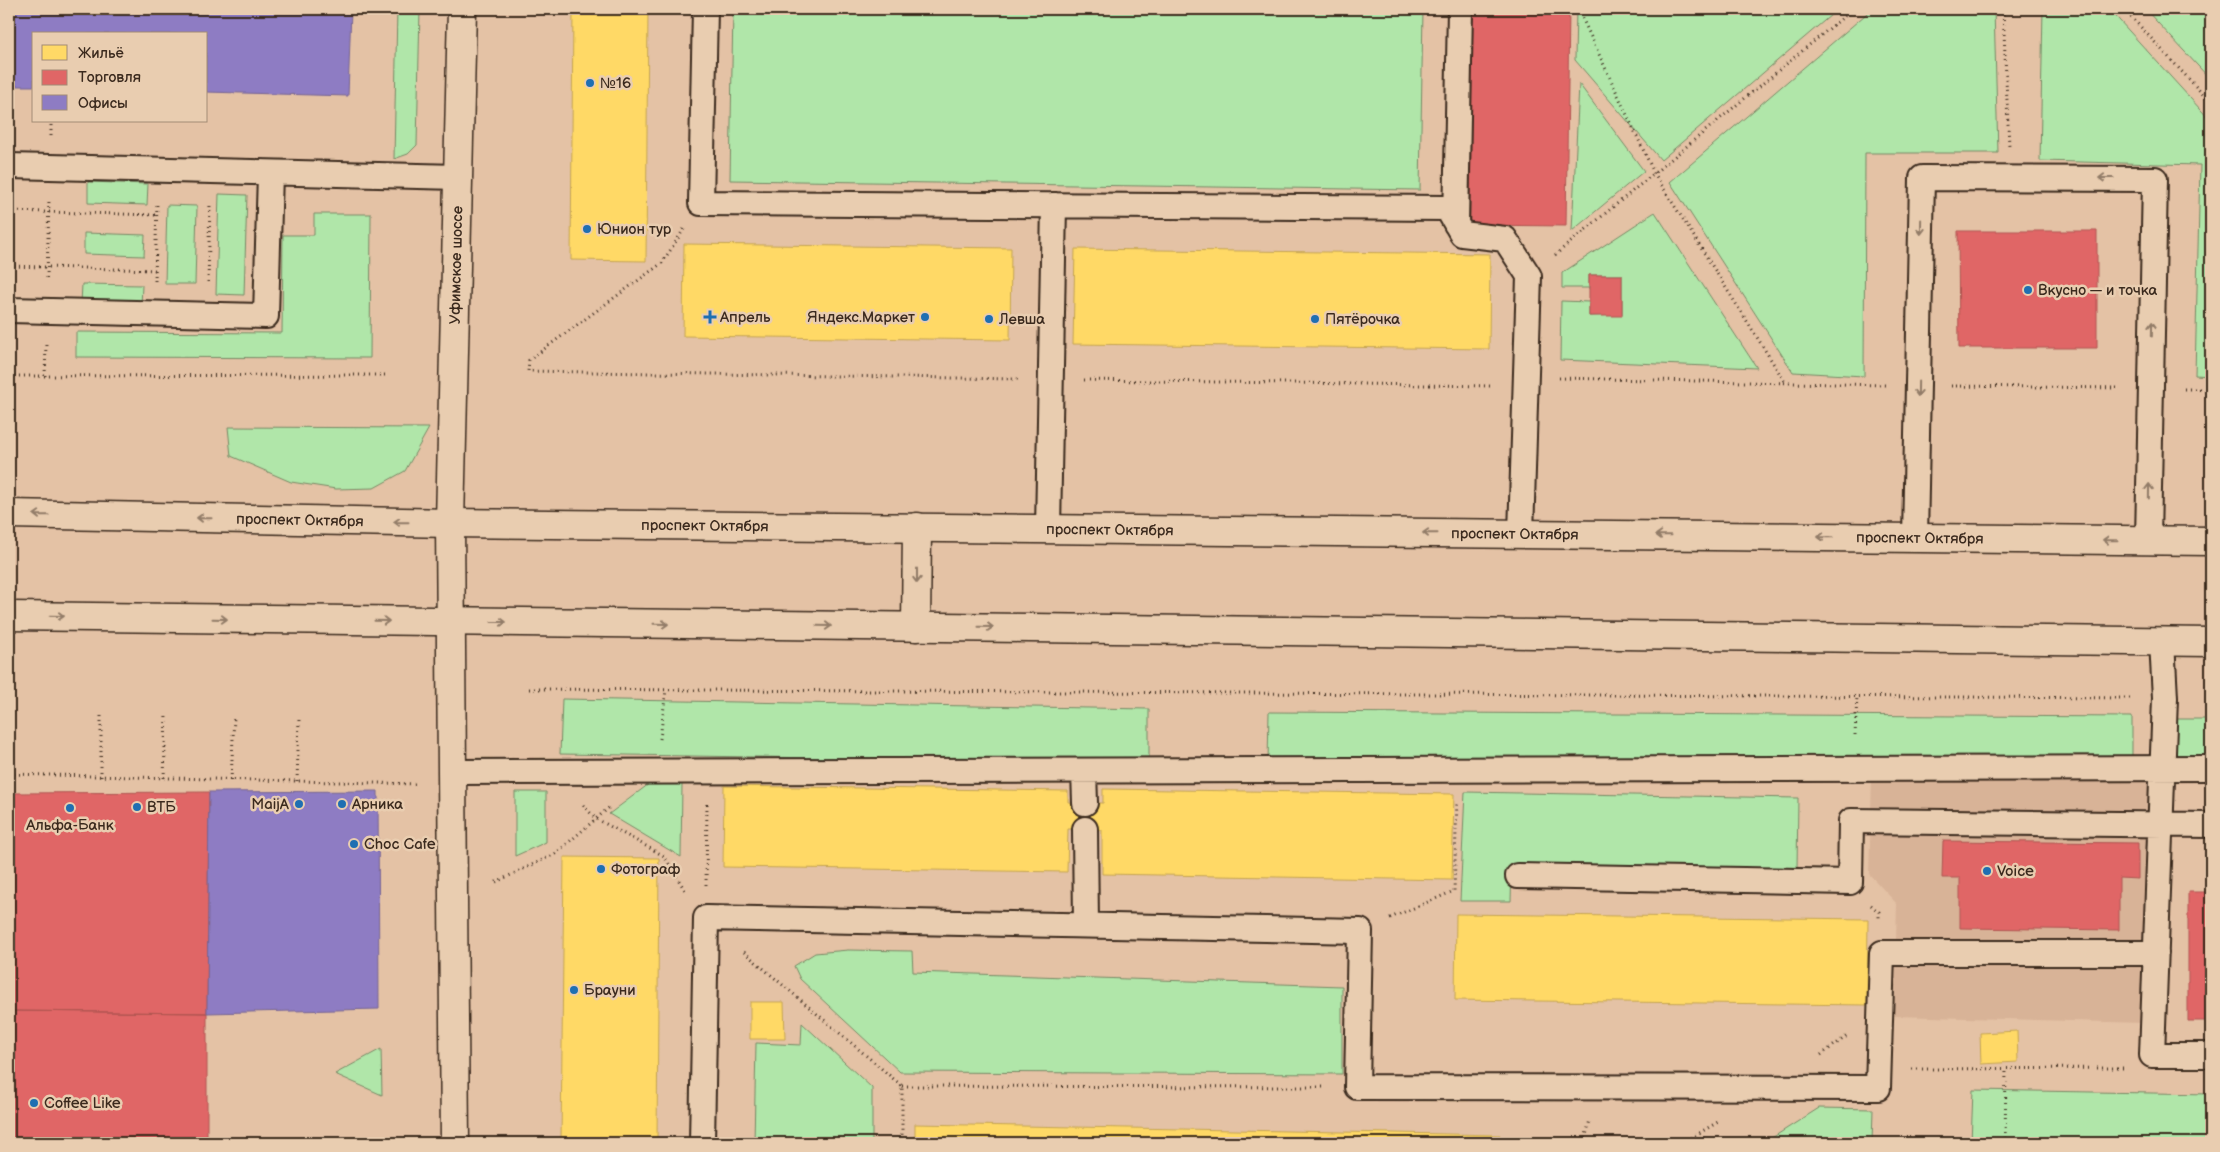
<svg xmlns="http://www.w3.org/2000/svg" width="2220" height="1152" viewBox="0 0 2220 1152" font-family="'Balsamiq Sans',sans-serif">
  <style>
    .built { fill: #d8b397 }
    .green { fill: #b0e6a9; stroke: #768864 }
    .homes { fill: #ffd966; stroke: #c4a450 }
    .shops { fill: #e06666; stroke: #ae5450 }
    .offices { fill: #8e7cc3; stroke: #756392 }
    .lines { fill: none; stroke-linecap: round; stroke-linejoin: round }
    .service-casing { stroke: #3b2a1e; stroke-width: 28 }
    .minor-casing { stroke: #3b2a1e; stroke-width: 31 }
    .secondary-casing { stroke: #3b2a1e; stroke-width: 31 }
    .primary-casing { stroke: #3b2a1e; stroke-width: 31 }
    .path { stroke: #3b2a1e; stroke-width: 3; stroke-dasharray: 1 4; stroke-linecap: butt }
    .service { stroke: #e9cdb0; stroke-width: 24 }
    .minor { stroke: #e9cdb0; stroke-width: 28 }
    .secondary { stroke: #e9cdb0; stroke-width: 28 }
    .primary { stroke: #e9cdb0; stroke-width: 28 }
    .oneway { stroke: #927c67 }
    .poi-dot { fill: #1f6fb2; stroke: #e9cdb0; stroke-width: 2 }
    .labels { text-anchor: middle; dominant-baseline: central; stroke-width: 5; stroke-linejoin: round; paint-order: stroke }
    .poi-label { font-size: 15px; fill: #3b2a1e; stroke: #e9cdb0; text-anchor: start }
    .street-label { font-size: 15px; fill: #3b2a1e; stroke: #e9cdb0 }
  </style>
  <rect width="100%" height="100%" fill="#e4c2a5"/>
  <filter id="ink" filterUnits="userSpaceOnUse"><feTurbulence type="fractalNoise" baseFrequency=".02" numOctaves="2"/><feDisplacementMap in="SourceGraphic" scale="10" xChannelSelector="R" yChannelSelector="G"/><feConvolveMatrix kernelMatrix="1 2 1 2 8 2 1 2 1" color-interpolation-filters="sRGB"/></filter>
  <g filter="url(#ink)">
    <path class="built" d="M1872 781 2153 782 2146 1023 1894 1016 1897 904 1869 874Z"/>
    <path class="green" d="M397 9H420L417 145 408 154 394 159Z
      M733 9H1423L1420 190 730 180Z
      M1576 9H1838L1661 160 1575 60Z
      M1872 9H1994L1998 153H1865L1864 376 1793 372 1670 182Z
      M2043 9H2109L2211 121V376L2195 375 2200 165 2040 161Z
      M2145 9H2211V80Z
      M1579 84 1644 171 1572 231Z
      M88 182 148 184 147 205 88 203Z
      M219 194 247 195 244 295 216 294Z
      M167 205 197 206 195 284H165Z
      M1655 212 1757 368 1560 360 1561 301 1589 302V316L1622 315V275H1589V288H1562V273Z
      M314 214H371L370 358 76 357V332L282 333 283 235H314Z
      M84 233 145 235 144 256 84 254Z
      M82 284 142 285 141 306 81 304Z
      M228 427 429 428 405 471 374 488 336 489 291 482 231 456Z
      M562 699 1149 709V763L560 754Z
      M1269 712 2132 717V763L1268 762Z
      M2174 719H2211V762H2172Z
      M653 781 682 784 681 857 609 814Z
      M515 792H546V842L515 856Z
      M1465 792 1798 798 1797 869 1512 863 1511 901H1460Z
      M848 950 912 951 913 972 1342 986V1074L900 1072 800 979 794 966 815 953Z
      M802 1023 872 1088V1143H754L756 1043 801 1045Z
      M381 1049 382 1095 335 1074Z
      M1973 1090 2211 1094V1143H1971Z
      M1819 1108 1873 1109 1872 1143H1764Z"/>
    <path class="homes" d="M573 9H648L646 261 571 260Z
      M684 244 1011 248 1010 340 683 336Z
      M1075 249 1490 254 1489 349 1073 344Z
      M724 786 1068 791V802L1085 803V829H1068L1067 872 723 867Z
      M1103 789 1454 794 1452 880 1102 874V830L1085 829V803H1103Z
      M564 857 659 858 657 1143H561Z
      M1456 914 1868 919 1867 1005 1455 1000Z
      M750 1002H784L785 1039H750Z
      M2017 1031 2018 1062 1981 1064 1980 1033Z
      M915 1124 1500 1135V1143H915Z"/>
    <path class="shops" d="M1473 9H1569L1566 226 1470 225Z
      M1958 231H2097V348H1959Z
      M1589 275H1622V316H1589Z
      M209 792 207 1013 9 1011V793Z
      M1943 841 2138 843V879L2119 878V930L1960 928V878H1942Z
      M2188 892H2211V1021H2188Z
      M9 1011 207 1013V1143H9Z"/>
    <path class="offices" d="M9 9H351L348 96 206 92V34H34V86H9Z
      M378 791 379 1009 207 1013 209 792Z"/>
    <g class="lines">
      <defs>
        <path id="service" d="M705 9 701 203 1447 208 1462 234 1505 239 1529 276 1521 534
          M9 166 458 177
          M1456 224 1460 9
          M9 310 266 316 270 173
          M1048 529 1054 205
          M1915 538 1922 178 2155 179 2148 540
          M2162 641 2165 698 2152 1055H2211
          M1084 771 1085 803
          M451 772 2211 768
          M1085 829 1086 925
          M1518 876 1850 882 1851 821 2211 825
          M702 1143 706 918 1360 931 1357 1087 1878 1088 1882 953H2156"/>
        <path id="minor" d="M450 523 455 1143"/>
        <g id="secondary">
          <path id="s1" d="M450 523 462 9"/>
        </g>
        <g id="primary">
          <path id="s2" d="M9 514 450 523 2211 541"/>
          <path d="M9 616 2211 642"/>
          <path d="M916 627 917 527"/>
        </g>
      </defs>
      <use href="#service" class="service-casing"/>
      <use href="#minor" class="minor-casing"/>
      <use href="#secondary" class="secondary-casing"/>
      <use href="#primary" class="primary-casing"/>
      <path class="path" d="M1578 9 1654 173 1785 382
        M2003 9 2009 146
        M2124 9 2211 103
        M51 136V121
        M9 211 157 215
        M684 229 662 263 529 360 528 371 1018 379
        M1555 255 1853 9
        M9 266 155 270
        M47 278 49 199
        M155 281 157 202
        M208 282 210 204
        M9 376 385 375
        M45 376 46 344
        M1559 378 1885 385
        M1084 380 1493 386
        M1951 386 2118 388
        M2184 389H2211
        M529 689 2132 698
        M1855 735 1857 697
        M660 739 666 690
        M9 774 418 784
        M101 777V714
        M164 778 166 715
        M231 780 234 717
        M297 781 299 719
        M583 805 595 818 664 856 686 892
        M496 882 555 854 611 806
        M706 885 707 804
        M1871 905 1879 912V920
        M1390 918 1454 891 1457 802
        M744 952 902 1086V1143
        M1821 1055 1847 1036
        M1912 1069 2123 1068
        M902 1086 1324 1087
        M1584 1143 1590 1120
        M1682 1143 1718 1122
        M2005 1143 2006 1068"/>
      <use href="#service" class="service"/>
      <use href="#minor" class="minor"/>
      <use href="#secondary" class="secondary"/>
      <use href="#primary" class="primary"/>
    </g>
    <defs><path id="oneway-shaft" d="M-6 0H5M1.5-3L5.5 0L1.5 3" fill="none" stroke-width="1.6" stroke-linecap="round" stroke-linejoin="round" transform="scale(1.25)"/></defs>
    <g class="oneway">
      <use href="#oneway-shaft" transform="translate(2106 178) rotate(-180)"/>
      <use href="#oneway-shaft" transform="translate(1921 227) rotate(91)"/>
      <use href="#oneway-shaft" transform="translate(2152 329) rotate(-89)"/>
      <use href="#oneway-shaft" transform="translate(1918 389) rotate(91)"/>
      <use href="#oneway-shaft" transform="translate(2149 491) rotate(-89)"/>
      <use href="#oneway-shaft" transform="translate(41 515) rotate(-179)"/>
      <use href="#oneway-shaft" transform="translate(204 518) rotate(-179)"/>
      <use href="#oneway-shaft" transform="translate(401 522) rotate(-179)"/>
      <use href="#oneway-shaft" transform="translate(1430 533) rotate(-179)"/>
      <use href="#oneway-shaft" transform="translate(1663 535) rotate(-179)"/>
      <use href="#oneway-shaft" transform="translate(1825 537) rotate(-179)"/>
      <use href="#oneway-shaft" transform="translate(2110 540) rotate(-179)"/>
      <use href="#oneway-shaft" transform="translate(917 576) rotate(90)"/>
      <use href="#oneway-shaft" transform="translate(57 616) rotate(1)"/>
      <use href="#oneway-shaft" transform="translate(220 619) rotate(1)"/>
      <use href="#oneway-shaft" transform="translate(382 621) rotate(1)"/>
      <use href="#oneway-shaft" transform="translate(499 622)"/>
      <use href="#oneway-shaft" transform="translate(661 624) rotate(1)"/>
      <use href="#oneway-shaft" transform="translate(824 626) rotate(1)"/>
      <use href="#oneway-shaft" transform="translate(986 627) rotate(1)"/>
    </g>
  </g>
  <g class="poi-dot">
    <circle cx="590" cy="83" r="5"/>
    <circle cx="587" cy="229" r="5"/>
    <circle cx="2028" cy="290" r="5"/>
    <path d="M707.5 309.5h5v5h5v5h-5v5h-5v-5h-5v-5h5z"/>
    <circle cx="925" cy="317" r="5"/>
    <circle cx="989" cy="319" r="5"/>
    <circle cx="1315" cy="319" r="5"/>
    <circle cx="299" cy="804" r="5"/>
    <circle cx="342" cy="804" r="5"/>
    <circle cx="137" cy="807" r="5"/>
    <circle cx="70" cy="808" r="5"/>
    <circle cx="354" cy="844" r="5"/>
    <circle cx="601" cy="869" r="5"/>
    <circle cx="1987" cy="871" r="5"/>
    <circle cx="574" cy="990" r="5"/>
    <circle cx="34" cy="1103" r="5"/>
  </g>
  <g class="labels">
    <g class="poi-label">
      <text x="600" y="83">№16</text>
      <text x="597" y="229">Юнион тур</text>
      <text x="2038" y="290">Вкусно — и точка</text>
      <text x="720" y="317">Апрель</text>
      <text x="915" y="317" text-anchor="end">Яндекс.Маркет</text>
      <text x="999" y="319">Левша</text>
      <text x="1325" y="319">Пятёрочка</text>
      <text x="289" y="804" text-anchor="end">MaijA</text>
      <text x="352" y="804">Арника</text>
      <text x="147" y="807">ВТБ</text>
      <text x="70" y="825" text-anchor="middle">Альфа-Банк</text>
      <text x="364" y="844">Choc Cafe</text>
      <text x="611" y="869">Фотограф</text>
      <text x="1997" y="871">Voice</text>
      <text x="584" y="990">Брауни</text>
      <text x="44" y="1103">Coffee Like</text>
    </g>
    <g class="street-label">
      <text stroke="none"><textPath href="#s1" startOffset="258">Уфимское шоссе</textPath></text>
      <text stroke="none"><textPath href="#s2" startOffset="291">проспект Октября</textPath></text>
      <text stroke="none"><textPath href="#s2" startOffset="696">проспект Октября</textPath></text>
      <text stroke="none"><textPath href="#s2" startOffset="1101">проспект Октября</textPath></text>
      <text stroke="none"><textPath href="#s2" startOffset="1506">проспект Октября</textPath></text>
      <text stroke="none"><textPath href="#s2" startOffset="1911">проспект Октября</textPath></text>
    </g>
  </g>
  <rect width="2220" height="1152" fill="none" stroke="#e9cdb0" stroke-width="30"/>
  <rect x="15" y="15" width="2190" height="1122" fill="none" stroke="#3b2a1e" stroke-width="2" filter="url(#ink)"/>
  <rect x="32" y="32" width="175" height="90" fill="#e9cdb0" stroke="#a38c76"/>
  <rect x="42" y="45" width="25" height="15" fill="#ffd966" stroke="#a38c76"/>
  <text x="78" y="58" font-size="15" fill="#3b2a1e">Жильё</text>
  <rect x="42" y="70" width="25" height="15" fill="#e06666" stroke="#a38c76"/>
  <text x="78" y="82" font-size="15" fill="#3b2a1e">Торговля</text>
  <rect x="42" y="95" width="25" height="15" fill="#8e7cc3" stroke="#a38c76"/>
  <text x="78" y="108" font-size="15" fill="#3b2a1e">Офисы</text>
</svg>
